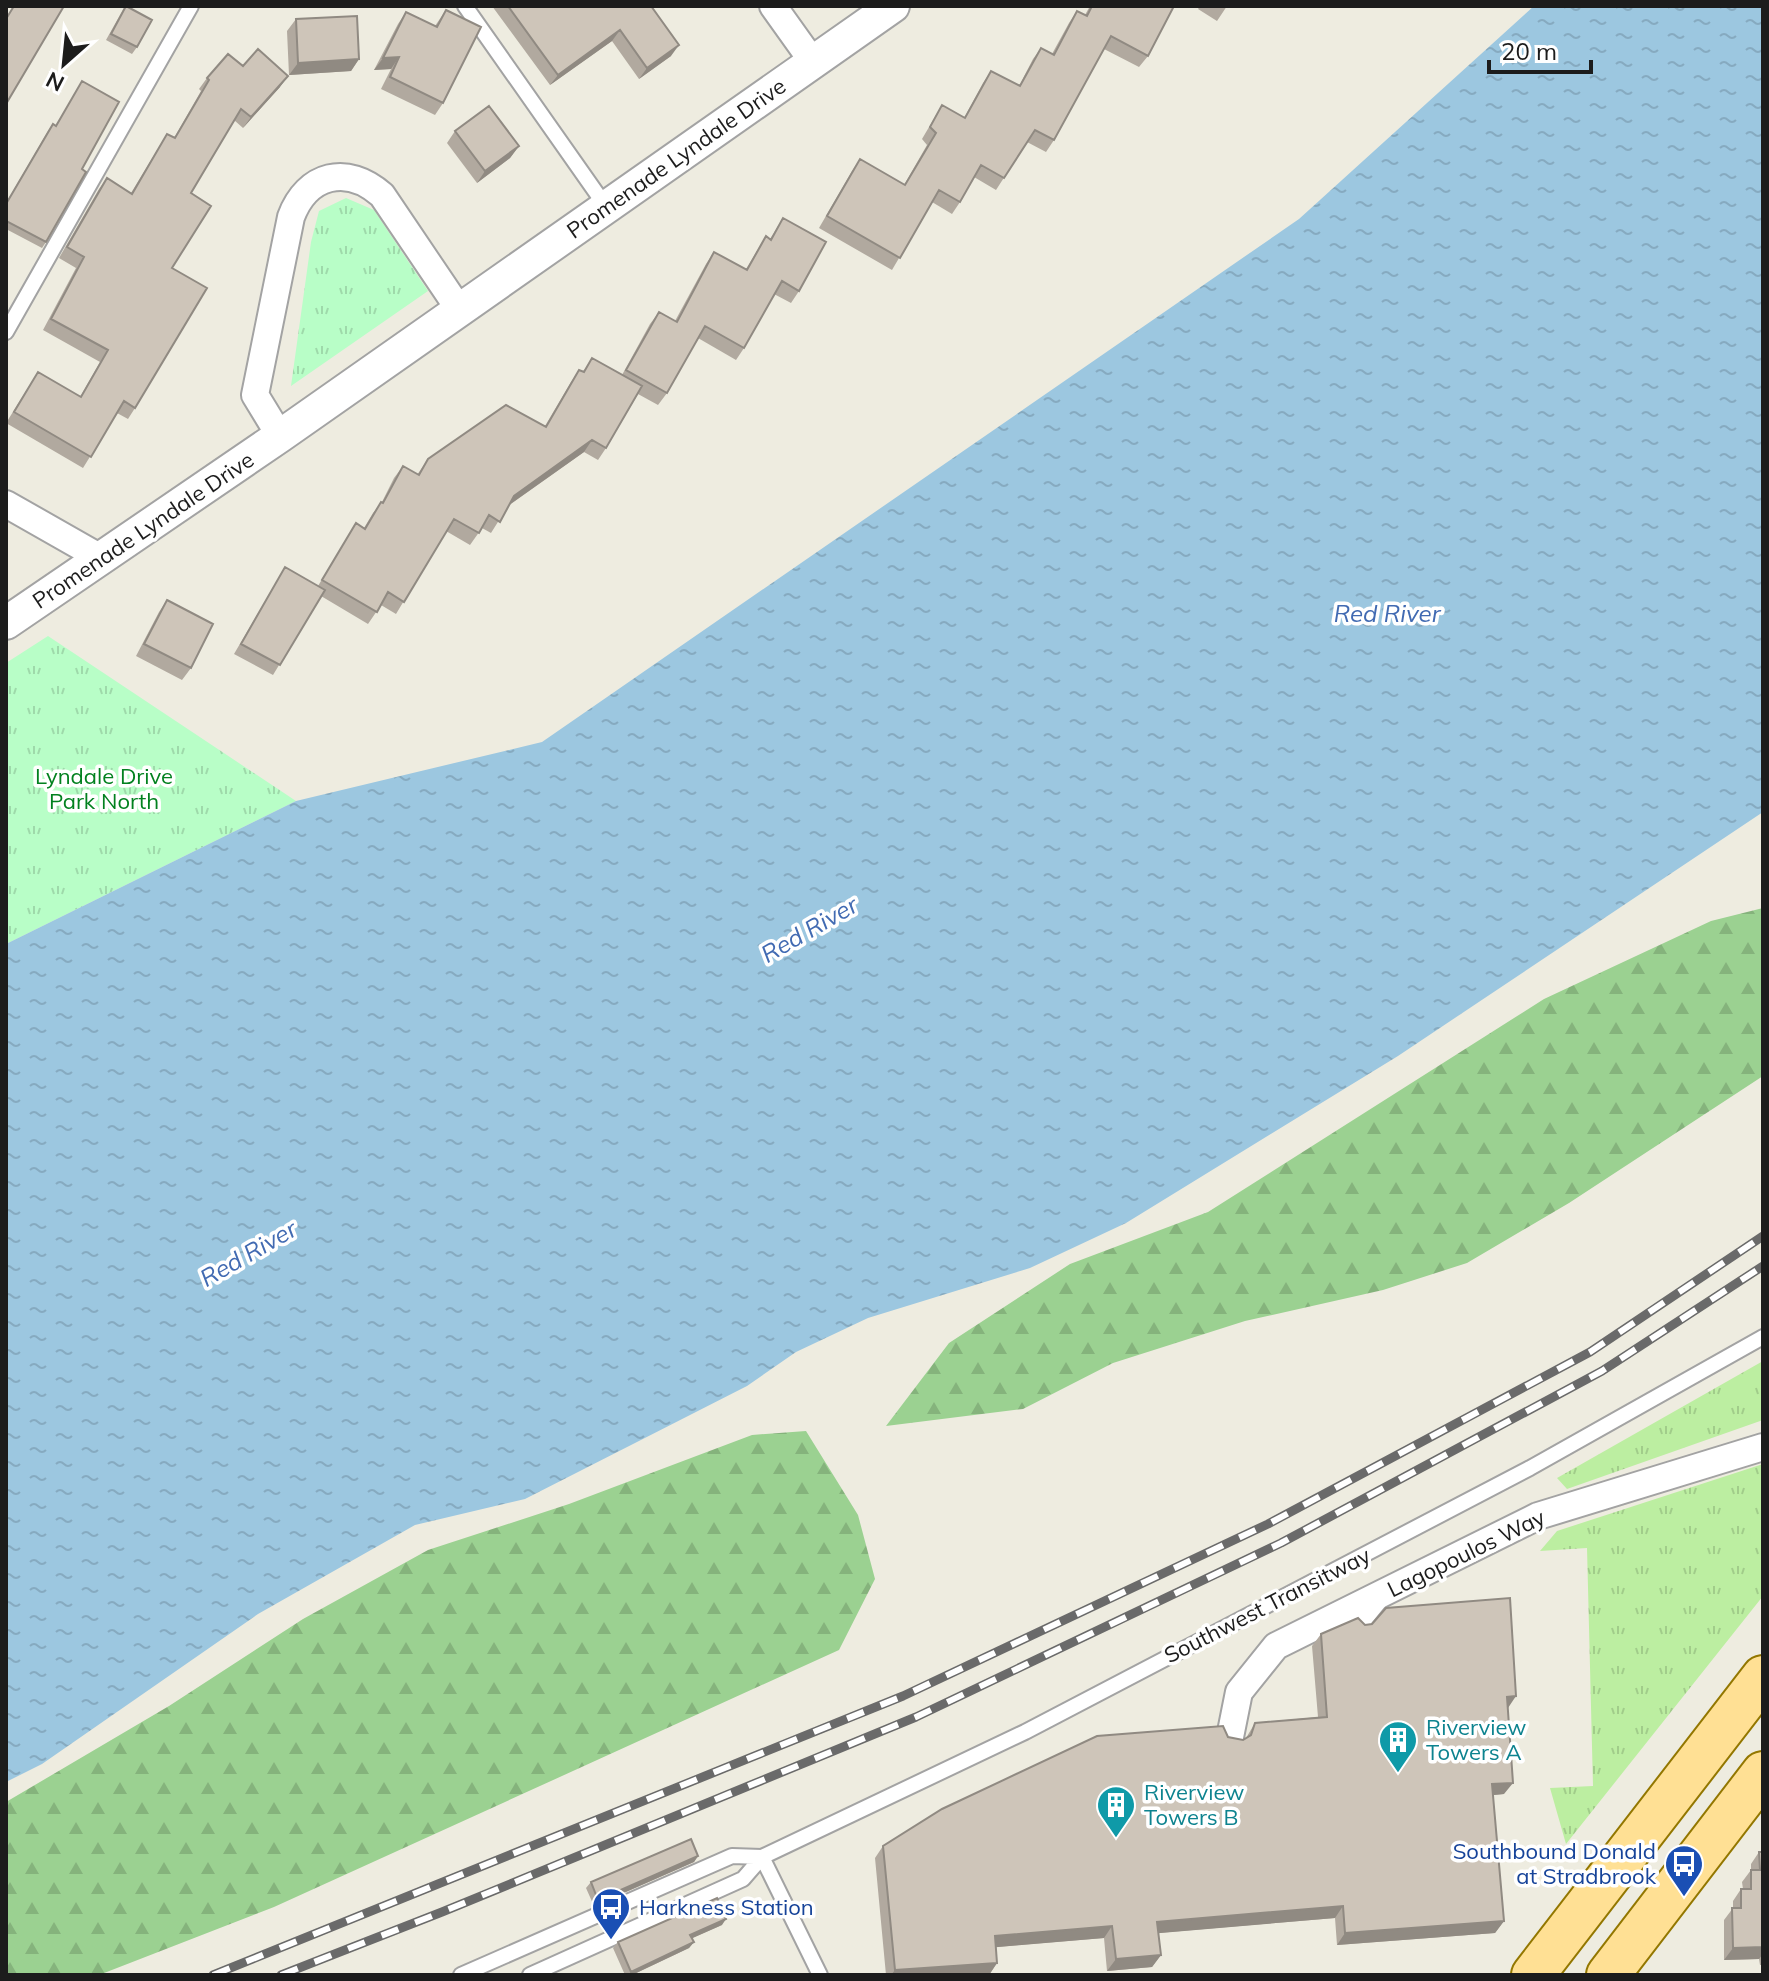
<svg xmlns="http://www.w3.org/2000/svg" width="1769" height="1981" viewBox="0 0 1769 1981" font-family="Mulish,sans-serif">
  <style>
    .grass { fill: url(#grass-tufts) }
    .forest { fill: url(#forest-firs) }
    .park { fill: url(#park-tufts) }
    .water { fill: url(#water-ripples) }
    .lines { fill: none; stroke-linecap: round; stroke-linejoin: round }
    .service-casing { stroke: #a3a3a3; stroke-width: 18 }
    .minor-casing { stroke: #a3a3a3; stroke-width: 30 }
    .tertiary-casing { stroke: #a3a3a3; stroke-width: 36 }
    .primary-casing { stroke: #937700; stroke-width: 46 }
    .service { stroke: #fff; stroke-width: 14 }
    .minor { stroke: #fff; stroke-width: 26 }
    .tertiary { stroke: #fff; stroke-width: 32 }
    .primary { stroke: #ffe094; stroke-width: 42 }
    .rail-casing { stroke: #6a6a6a; stroke-width: 9 }
    .rail { stroke: #fff; stroke-width: 6; stroke-dasharray: 18; stroke-linecap: butt }
    .wall { fill: #b1a99f }
    .shaded-wall { fill: #908a82 }
    .building { fill: #cec5b9; stroke: #908a82; stroke-width: 2 }
    .labels { text-anchor: middle; dominant-baseline: central; stroke-width: 7; stroke-linejoin: round; paint-order: stroke }
    .street-label { font-size: 22px; fill: #1c1c1c; stroke: #fff }
    .park-label { font-size: 22px; fill: #02811f; stroke: #fff }
    .culture-label { font-size: 22px; fill: #0d838f; stroke: #fff; text-anchor: start }
    .transit-label { font-size: 22px; fill: #164399; stroke: #fff; text-anchor: end }
    .water-label { font-size: 24px; font-style: italic; fill: #416ab2; stroke: #fff }
  </style>
  <defs>
    <pattern id="grass-tufts" width="24" height="20" patternUnits="userSpaceOnUse" patternTransform="scale(2)"><rect width="24" height="20" fill="#bceea1"/><path d="M3 7l-1-3M5 7V3M7 7l1-3M15 17l-1-3M17 17v-4M19 17l1-3" fill="none" stroke="#a1cc8a"/></pattern>
    <pattern id="forest-firs" width="22" height="20" patternUnits="userSpaceOnUse" patternTransform="scale(2)"><rect width="22" height="20" fill="#9bd191"/><path d="M5 1l3.5 6h-7zM16 11l3.5 6h-7z" fill="#85b37c"/></pattern>
    <pattern id="park-tufts" width="24" height="20" patternUnits="userSpaceOnUse" patternTransform="scale(2)"><rect width="24" height="20" fill="#b8fec7"/><path d="M3 7l-1-3M5 7V3M7 7l1-3M15 17l-1-3M17 17v-4M19 17l1-3" fill="none" stroke="#9ed9aa"/></pattern>
    <pattern id="water-ripples" width="26" height="14" patternUnits="userSpaceOnUse" patternTransform="scale(2)"><rect width="26" height="14" fill="#9cc7e0"/><path d="M2 4q2-2 4 0t4 0M15 11q2-2 4 0t4 0" fill="none" stroke="#86aac0"/></pattern>
  </defs>
  <rect width="100%" height="100%" fill="#eeece0"/>
  <path class="grass" d="M1763 1361V1420L1567 1489 1557 1478Z
    M1763 1464V1596L1566 1844 1550 1788 1593 1786 1587 1548 1540 1551 1557 1531Z"/>
  <path class="forest" d="M1763 908V1076L1569 1203 1467 1263 1383 1290 1245 1321 1113 1363 1023 1409 886 1426 949 1343 1070 1264 1208 1212 1544 999 1711 921Z
    M806 1431 858 1515 875 1579 839 1650 274 1907 99 1975H6V1802L169 1706 303 1619 428 1550 569 1504 752 1435Z"/>
  <path class="park" d="M346 198 374 210 428 291 291 386 311 242 319 211Z
    M48 636 296 801 6 944V663Z"/>
  <path class="water" d="M1534 6H1763V812L1398 1056 1126 1223 1030 1268 868 1318 796 1352 747 1386 525 1499 415 1525 258 1614 42 1764 6 1782V944L296 801 542 742 1299 219Z"/>
  <g class="lines">
    <defs>
      <path id="service" d="M465 6 607 208
        M6 332 191 6
        M1359 1627 1381 1600
        M762 1857 820 1975
        M461 1975 732 1856 762 1857
        M530 1975 743 1879 762 1857 1025 1732 1530 1468 1763 1337"/>
      <path id="minor" d="M773 6 813 62
        M280 436 255 395 291 217C307 174 347 164 382 195L459 309
        M6 504 101 558
        M1230 1737 1239 1692 1276 1646 1538 1516 1763 1447"/>
      <path id="tertiary" d="M6 623 280 436 893 6"/>
      <path id="primary" d="M1533 1975 1763 1677
        M1608 1975 1763 1773"/>
    </defs>
    <use href="#service" class="service-casing"/>
    <use href="#minor" class="minor-casing"/>
    <use href="#tertiary" class="tertiary-casing"/>
    <use href="#primary" class="primary-casing"/>
    <use href="#service" class="service"/>
    <use href="#minor" class="minor"/>
    <use href="#tertiary" class="tertiary"/>
    <use href="#primary" class="primary"/>
    <defs>
      <path id="rail" d="M213 1975 903 1696 1268 1524 1590 1352 1763 1236
        M281 1975 442 1912 916 1717 1281 1543 1602 1371 1763 1266"/>
    </defs>
    <use href="#rail" class="rail-casing"/>
    <use href="#rail" class="rail"/>
  </g>
  <path class="wall" d="M125 6 137 47 132 54 106 40Z
    M492 6H651L671 56 639 79 612 41 550 85Z
    M1090 6H1174L1148 56 1139 67 1104 49 1054 140 1046 152 1027 142 996 190 974 177 960 202 952 214 932 202 892 270 819 228 852 171 860 159 904 185 927 145 922 139 942 105 964 118 983 83 991 71 1019 86 1033 59 1041 48 1052 54 1069 23 1077 11 1085 15Z
    M1200 6H1227L1217 21 1198 9Z
    M446 10 443 103 435 115 381 89 391 69 374 70 398 24 406 12 435 26Z
    M296 19 359 59 351 71 289 75 287 31Z
    M243 66 280 87 243 128 234 120 191 193 135 408 128 419 117 413 83 468 6 423 38 372 80 397 100 362 43 330 76 268 59 258 99 189 107 178 131 193 167 134 174 138 201 91 199 89 207 78Z
    M82 81V169L46 242 42 248 6 229V203L48 131 53 124 56 126Z
    M455 131 519 146 510 158 477 183 447 143Z
    M783 218 799 291 791 303 774 294 744 348 736 360 698 338 667 393 658 405 638 394 606 448 598 460 584 452 508 506 491 533 482 528 470 545 446 531 396 614 381 605 368 624 321 596 273 675 234 654 285 567 318 586 356 523 364 528 373 513 382 502 394 478 403 466 417 475 428 459 545 426 571 382 579 370 583 372 592 358 622 375 650 324 659 312 675 321 706 264 714 252 746 269 766 236 770 239Z
    M167 600 191 668 182 680 136 656 159 612Z
    M1365 1625 1507 1708 1504 1794 1493 1795 1504 1921 1495 1933 1337 1945 1335 1918 1158 1933 1161 1955 1152 1967 1107 1971 1104 1938 996 1947 997 1963 989 1975H886L875 1858 883 1846 1228 1737 1243 1740 1246 1738 1255 1723 1318 1717 1312 1646 1321 1634Z
    M1759 1852H1763V1965H1760L1759 1959 1724 1960V1920L1733 1908V1901L1741 1889H1743L1742 1882 1751 1870V1864Z
    M698 1856 694 1862 594 1906 586 1888 591 1882Z
    M722 1925 692 1938 694 1942 689 1948 632 1975H625L613 1948 618 1942Z"/>
  <path class="shaded-wall" d="M620 30 612 41 550 85 558 75Z
    M679 45 671 56 639 79 647 68Z
    M399 57 391 69 374 70 383 58Z
    M359 59 351 71 289 75 298 63Z
    M288 76 280 87 243 128 251 117Z
    M519 146 510 158 477 183 485 171Z
    M592 440 584 452 505 508 514 496Z
    M1516 1696 1508 1708 1507 1697Z
    M1513 1783 1504 1794 1484 1796 1492 1784Z
    M698 1856 694 1862 594 1906 598 1900Z
    M1343 1906 1335 1918 1149 1934 1157 1922Z
    M726 1919 722 1925 686 1941 690 1935Z
    M1504 1921 1495 1933 1337 1945 1345 1933Z
    M1112 1926 1104 1938 987 1948 995 1936Z
    M694 1942 689 1948 632 1975H628L631 1972Z
    M1763 1947V1954L1759 1959 1724 1960 1733 1948Z
    M1161 1955 1152 1967 1107 1971 1116 1959Z
    M997 1963 989 1975H891L895 1970Z"/>
  <path class="building" d="M14 6H64L6 104V19Z
    M126 6 152 20 137 47 111 34Z
    M508 6H651L679 45 647 68 620 30 558 75Z
    M1092 6H1174L1148 56 1111 36 1054 140 1035 130 1004 178 981 165 960 202 939 190 900 258 827 216 860 159 905 185 936 133 930 127 942 105 965 118 991 71 1020 86 1041 48 1054 55 1077 11 1087 16Z
    M446 10 481 27 443 103 390 77 399 57 383 58 406 12 437 27Z
    M357 16 359 59 298 63 296 19Z
    M258 49 288 76 251 117 241 109 191 193 211 206 172 268 207 288 135 408 124 401 91 457 14 412 38 372 81 397 108 350 51 319 84 257 67 247 107 178 132 194 167 134 175 138 209 80 207 78 228 54 243 66Z
    M82 81 119 102 82 169 86 172 46 242 6 221V204L53 124 56 126Z
    M489 106 519 146 485 171 455 131Z
    M783 218 826 242 799 291 782 281 744 348 705 326 667 393 626 370 659 312 677 322 714 252 747 270 766 236 771 240Z
    M592 358 642 386 606 448 592 440 514 496 500 522 489 515 479 533 454 519 404 602 388 592 377 612 322 580 356 523 365 529 381 502 383 503 403 466 419 475 428 459 506 405 546 427 579 370 584 372Z
    M285 567 325 590 280 665 241 644Z
    M167 600 213 624 191 668 144 644Z
    M1510 1598 1516 1696 1507 1697 1513 1783 1492 1784 1504 1921 1345 1933 1343 1906 1157 1922 1161 1955 1116 1959 1112 1926 995 1936 997 1963 895 1970 883 1846 942 1809 1097 1736 1223 1726 1228 1737 1243 1740 1251 1735 1255 1723 1327 1717 1321 1634 1358 1618 1365 1625 1372 1624 1386 1608Z
    M691 1839 698 1856 598 1900 591 1882Z
    M1759 1852H1763V1947L1733 1948 1732 1908H1741V1889H1751V1870H1760Z
    M717 1898 726 1919 690 1935 694 1942 631 1972 618 1942Z"/>
  <defs>
    <symbol id="building-pin" viewBox="-11 -11 22 30"><path d="M0 17L-7.5 6A9.5 9.5 0 1 1 7.5 6Z" fill="#0f9aa8" stroke="#fff"/><path d="M-4-6H4V6H1V3H-1V6H-4ZM-2.5-4.3h1.7v1.8h-1.7ZM.8-4.3h1.7v1.8H.8ZM-2.5-1h1.7V.8h-1.7ZM.8-1h1.7V.8H.8Z" fill="#fff"/></symbol>
    <symbol id="bus-pin" viewBox="-11 -11 22 30"><path d="M0 17L-7.5 6A9.5 9.5 0 1 1 7.5 6Z" fill="#1a4fb4" stroke="#fff"/><path d="M-5-6H5V4H4V6H2V4H-2V6H-4V4H-5ZM-3.5-4V0h7V-4ZM-3.5 1.2v1.5H-2V1.2ZM2 1.2v1.5H3.5V1.2Z" fill="#fff"/></symbol>
  </defs>
  <g fill-rule="evenodd">
    <use href="#building-pin" x="1376" y="1718" width="44" height="60"/>
    <use href="#building-pin" x="1094" y="1783" width="44" height="60"/>
    <use href="#bus-pin" x="1662" y="1842" width="44" height="60"/>
    <use href="#bus-pin" x="589" y="1885" width="44" height="60"/>
  </g>
  <g class="labels">
    <g class="street-label">
      <text transform="translate(676 158) rotate(-35)">Promenade Lyndale Drive</text>
      <text transform="translate(143 530) rotate(-34)">Promenade Lyndale Drive</text>
      <text transform="translate(1466 1553) rotate(-26)">Lagopoulos Way</text>
      <text transform="translate(1267 1605) rotate(-27)">Southwest Transitway</text>
    </g>
    <g class="park-label">
      <text x="104" y="776">Lyndale Drive<tspan x="104" dy="25">Park North</tspan></text>
    </g>
    <g class="culture-label">
      <text x="1426" y="1727">Riverview<tspan x="1426" dy="25">Towers A</tspan></text>
      <text x="1144" y="1792">Riverview<tspan x="1144" dy="25">Towers B</tspan></text>
    </g>
    <g class="transit-label">
      <text x="1656" y="1851">Southbound Donald<tspan x="1656" dy="25">at Stradbrook</tspan></text>
      <text x="639" y="1907" text-anchor="start">Harkness Station</text>
    </g>
    <g class="water-label">
      <text x="1387" y="613">Red River</text>
      <text transform="translate(809 929) rotate(-30)">Red River</text>
      <text transform="translate(248 1253) rotate(-30)">Red River</text>
    </g>
  </g>
  <rect width="1769" height="1981" fill="none" stroke="#1c1c1c" stroke-width="16"/>
  <g transform="translate(64 64) rotate(207)" stroke="#ffffff" stroke-width="6" paint-order="stroke">
  <path d="M0-6L14 30L0 20L-14 30Z" fill="#1c1c1c"/>
  <text y="-12" font-size="22" font-weight="bold" text-anchor="middle" fill="#1c1c1c">N</text>
  </g>
  <path d="M1489 60v12h102v-12" fill="none" stroke="#1c1c1c" stroke-width="4"/>
  <text x="1501" y="60" font-size="24" fill="#1c1c1c" stroke="#ffffff" stroke-width="6" paint-order="stroke">20 m</text>
</svg>
